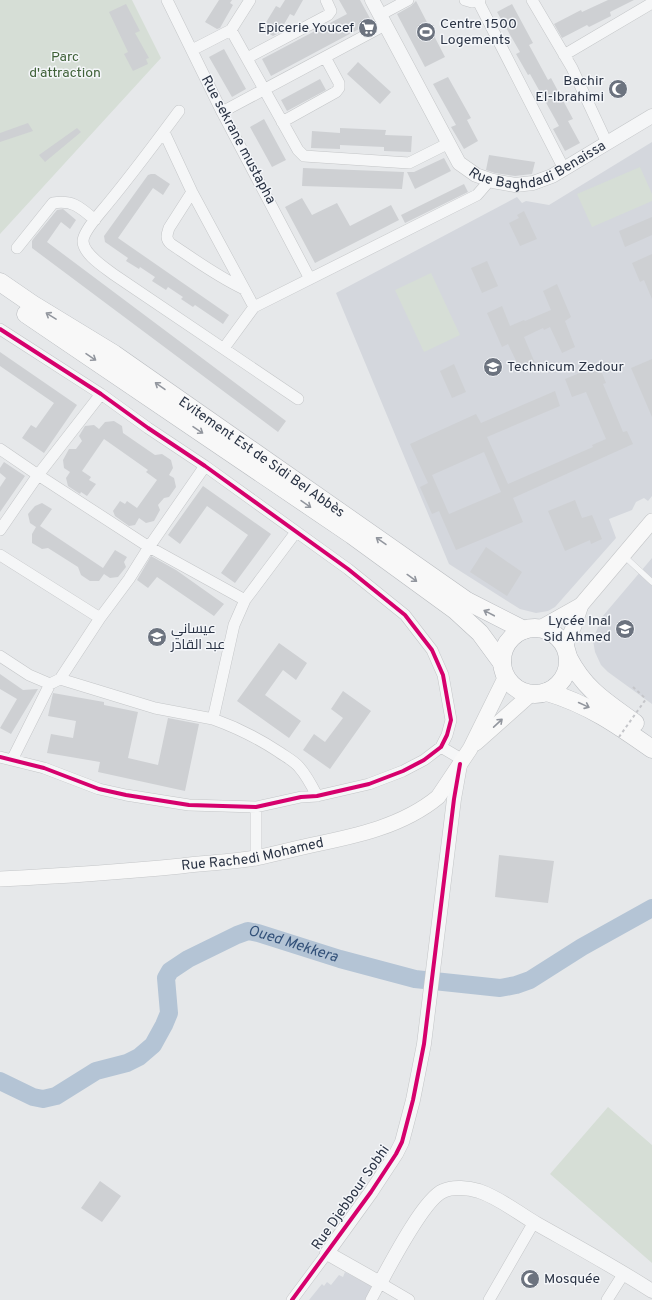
<svg xmlns="http://www.w3.org/2000/svg" width="652" height="1300" viewBox="0 0 652 1300" font-family="Overpass,Cairo,sans-serif">
  <style>
    .built { fill: #d4d7dd }
    .green { fill: #d6ded6 }
    .lines { fill: none; stroke-linecap: round; stroke-linejoin: round }
    .river { stroke: #b4c4d5; stroke-width: 18 }
    .building { fill: #ced0d3; fill-rule: evenodd }
    .service-casing { stroke: #c4c6c8; stroke-width: 6 }
    .minor-casing { stroke: #c4c6c8; stroke-width: 12 }
    .tertiary-casing { stroke: #c4c6c8; stroke-width: 15 }
    .secondary-casing { stroke: #c4c6c8; stroke-width: 16 }
    .trunk-casing { stroke: #b8bbbf; stroke-width: 19 }
    .path { stroke: #c5c6ca; stroke-width: 2; stroke-dasharray: 3 3; stroke-linecap: butt }
    .service { stroke: #f5f6f7; stroke-width: 5.5 }
    .minor { stroke: #f5f6f7; stroke-width: 11 }
    .tertiary { stroke: #f5f6f7; stroke-width: 14 }
    .secondary { stroke: #f8f8f8; stroke-width: 15 }
    .trunk { stroke: #f8f8f8; stroke-width: 18 }
    .path-bridge { stroke: #c5c6ca; stroke-width: 2; stroke-dasharray: 3 3; stroke-linecap: butt }
    .cycleway-casing { stroke: #f4f6f9; stroke-width: 6 }
    .cycleway { stroke: #d6006c; stroke-width: 4 }
    .oneway { stroke: #92969e }
    .labels { text-anchor: middle; dominant-baseline: central; stroke-width: 3; stroke-linejoin: round; paint-order: stroke }
    .poi-label { font-size: 14px; fill: #2b3445; stroke: #f4f6f9; text-anchor: start }
    .park-label { font-size: 14px; fill: #3f6138; stroke: #f4f6f9 }
    .street-label { font-size: 14px; fill: #2b3445; stroke: #f4f6f9 }
    .water-label { font-size: 15px; font-style: italic; fill: #34527a; stroke: #f4f6f9 }
  </style>
  <rect width="100%" height="100%" fill="#e6e8ea"/>
  <path class="built" d="M652 142V496L648 501 644 498 636 502 632 510 609 519 616 538 555 607 548 611 536 613 520 609 449 564 336 293 517 197 522 203 526 201 549 205Z
    M652 558V704L608 672 601 665 595 652 593 640 602 617Z
    M345 1272 375 1288 368 1300H309L322 1284 324 1286 327 1282 331 1285 339 1275 343 1277Z"/>
  <path class="green" d="M0 0H132L161 58 0 234Z
    M640 167 652 194V201L592 227 577 194Z
    M431 273 460 335 424 352 395 290Z
    M608 1107 652 1145V1263L550 1174Z"/>
  <g class="lines">
    <path class="river" id="s1" d="M0 1081 33 1097 43 1099 56 1096 96 1071 127 1063 139 1057 153 1045 164 1025 169 1013 166 978 170 971 188 959 237 935 248 931 258 933 340 959 415 979 500 988 516 985 530 980 582 947 652 908"/>
  </g>
  <path class="building" d="M219 0H232L230 3 233 5 220 28 217 29 205 22Z
    M285 0H303L294 16 290 14 279 33 273 36 262 29 276 6 280 8Z
    M339 0H360L372 22 271 76 262 59 347 14Z
    M608 0H634L610 12 611 16 589 27 587 25 562 38 554 24 581 10 582 12Z
    M416 1 445 57 425 67 397 14 411 6Z
    M126 4 140 31 135 33 149 58 146 59 148 64 133 71 124 54 128 52 109 12Z
    M512 4 533 43 529 45 548 80 551 78 573 119 568 121 580 143 565 151 553 129 559 126 530 74 528 75 516 54 520 52 497 12Z
    M224 49 246 89 232 97 209 57Z
    M358 62 391 92 380 104 347 74Z
    M448 77 471 118 467 120 478 141 464 149 451 127 456 125 433 84Z
    M320 79 326 90 287 111 281 100Z
    M264 119 286 160 272 167 250 127Z
    M28 123 33 131 0 142V133Z
    M77 128 81 132 45 162 39 155Z
    M340 128 386 130 385 135 412 136 411 152 384 151V147L340 145V149L311 148 312 131 340 133Z
    M489 155 535 162 532 174 515 176 495 173 486 170Z
    M444 158 451 171 415 189 407 172H414Z
    M303 168 404 172 402 189 302 186Z
    M151 174H155L170 184 163 195 153 188 118 238 229 315 223 324 195 305 193 307 181 299 183 297 168 287 166 290 152 281 155 277 140 267 139 269 126 261 128 258 105 242 104 236 148 175Z
    M464 184 468 192 405 223 401 215Z
    M302 198 312 215 337 203 350 226 391 205 399 220 315 263 285 207Z
    M63 209 76 220 70 229 61 222 47 242 286 421 278 432 32 248V241L34 238 57 210Z
    M524 211 537 239 520 246 509 223 519 218 517 215Z
    M652 217V235L625 247 619 231Z
    M652 254V299L644 280 640 282 632 263Z
    M487 261 498 286 482 293 471 268Z
    M557 284 571 317 565 321 575 347 562 353 550 327 544 330 543 328 524 337 535 363 520 369 508 344 502 347 487 313 502 306 510 326 524 320 525 321 551 310 543 291Z
    M0 352 77 405 44 453 22 438 31 425 36 428 54 403 0 366Z
    M652 359V417L631 368Z
    M454 364 466 392 452 398 440 371Z
    M599 365 606 383 603 384 623 432 627 431 633 444 513 498 523 522 456 550 439 511 432 514 420 487 428 483 410 444 476 414 481 423 555 391 560 406 487 437 508 484 593 447 592 445 606 439 586 392 572 397 565 379ZM484 452 501 492 449 514 432 475Z
    M114 421 122 426 123 433 155 455 162 454 171 460 173 468 169 475 174 478 176 487 169 497 164 498 158 505 160 510 154 521 146 523 139 518 135 525 129 526 115 516 113 511 120 501 125 504 127 501 137 508 157 480 146 472 148 470 104 439 82 471 91 477 89 480 96 484 87 496 81 492 80 494 68 486 66 478 70 472 64 468 63 460 69 449H76L82 441 79 436 85 426 94 425 99 429 105 422Z
    M4 462 25 476 0 512V487L6 478 0 473V468Z
    M203 486 271 534 235 583 221 573 248 535 207 506 180 544 168 535Z
    M575 500 582 518 592 515 602 539 591 544 590 540 565 551 548 511Z
    M42 503 52 509 40 526 103 568 115 550 127 557 124 562 126 567 118 577 110 578 104 574 99 581H90L81 575 78 567 48 548 42 549 32 543V534L36 527 30 523 28 514 35 506Z
    M486 547 522 572 507 596 470 572Z
    M151 556 176 570 224 604 214 616 157 577 148 588 137 580Z
    M279 643 307 663 296 680 283 670 265 695 301 721 289 738 237 701Z
    M0 674 23 690 38 689 11 734 0 728 17 699 0 689Z
    M343 691 371 711 330 769 303 750 314 734 325 742 343 718 331 709Z
    M53 693 104 702V705L138 712 128 758 158 765 168 718 199 724 185 791 98 772 100 762 47 753 51 734 73 738 76 721 48 716Z
    M499 855 554 861 548 903 495 897Z
    M100 1181 121 1196 102 1222 81 1208Z"/>
  <g class="lines">
    <defs>
      <path id="service" d="M624 556 652 582"/>
      <path id="minor" d="M167 0 222 112 310 279
        M465 0 472 2 478 1
        M480 0 478 1 564 169
        M532 0 572 68 607 143
        M380 15 408 0
        M231 30 298 150 304 156 409 163 447 144
        M192 50 231 30 250 0
        M564 55 652 3
        M247 58 328 15 331 11 326 0
        M179 111C153 146 128 180 100 213 95 219 83 234 83 241 83 254 104 267 113 274L298 399
        M222 112 385 25
        M282 122 336 92 339 88V83L325 57
        M164 132 192 192 254 307
        M192 192 169 228C167 234 165 239 171 244 195 260 218 277 244 289
        M17 248 53 203C73 200 80 207 95 220
        M0 329 101 394 148 428 205 466 348 569 405 615 432 650 443 675 451 720 447 735 441 747 424 760 403 771 369 784 317 796 301 797 256 807 189 805 126 795 99 789 44 768 0 757
        M224 348 254 307 477 195 490 180
        M101 394 38 475 149 547 245 600 234 625 213 719C238 728 258 738 279 752 286 757 294 761 299 767 307 776 312 786 317 796
        M0 449 38 475 0 530
        M0 555 100 618 60 679 50 684 12 760
        M245 600 296 532
        M100 618 129 579 149 547 205 466
        M0 656 29 675 50 684
        M60 679 155 708 213 719
        M441 747 463 760
        M256 807V858
        M292 1300 327 1253
        M371 1300 380 1283 409 1300
        M489 1300 534 1222
        M607 1300 624 1273"/>
      <g id="tertiary">
        <path id="s2" d="M372 0 459 163 476 175 493 181 515 185 533 183 552 176 652 116"/>
        <path d="M460 765 454 799 424 1044 413 1100 402 1142 396 1154 371 1192 327 1253 380 1283C391 1263 424 1199 443 1191 453 1186 469 1188 479 1191 500 1198 518 1213 537 1224 576 1246 615 1267 652 1291"/>
      </g>
      <g id="secondary">
        <path d="M540 628 581 605"/>
        <path d="M565 646 574 626 581 605 652 521"/>
        <path d="M476 743 531 694"/>
        <path id="s3" d="M0 879C61 876 121 872 181 866 206 863 232 862 256 858 275 854 294 849 312 845 356 836 403 826 438 797L470 749 506 676"/>
      </g>
      <g id="trunk">
        <path id="s4" d="M0 282 32 304 114 354 467 601 524 630"/>
        <path d="M26 314 265 476 352 535 455 610 480 633 502 663"/>
        <circle cx="535" cy="661" r="33"/>
        <path d="M568 657C585 690 606 702 635 723"/>
        <path d="M547 692C588 704 618 725 652 749"/>
      </g>
    </defs>
    <use href="#service" class="service-casing"/>
    <use href="#minor" class="minor-casing"/>
    <use href="#tertiary" class="tertiary-casing"/>
    <use href="#secondary" class="secondary-casing"/>
    <use href="#trunk" class="trunk-casing"/>
    <path class="path" d="M633 687 646 699"/>
    <use href="#service" class="service"/>
    <use href="#minor" class="minor"/>
    <use href="#tertiary" class="tertiary"/>
    <use href="#secondary" class="secondary"/>
    <use href="#trunk" class="trunk"/>
    <path class="path-bridge" d="M619 737 646 699"/>
    <defs>
      <path id="cycleway" d="M0 329 101 394 148 428 205 466 348 569 405 615 432 650 443 675 451 720 447 735 441 747 424 760 403 771 369 784 317 796 301 797 256 807 189 805 126 795 99 789 44 768 0 757
        M292 1300 371 1192 396 1154 402 1142 413 1100 424 1044 454 799 460 764"/>
    </defs>
    <use href="#cycleway" class="cycleway-casing"/>
    <use href="#cycleway" class="cycleway"/>
  </g>
  <defs><path id="oneway-shaft" d="M-6 0H5M1.5-3L5.5 0L1.5 3" fill="none" stroke-width="1.6" stroke-linecap="round" stroke-linejoin="round"/></defs>
  <g class="oneway">
    <use href="#oneway-shaft" transform="translate(51 316) rotate(-148)"/>
    <use href="#oneway-shaft" transform="translate(91 357) rotate(34)"/>
    <use href="#oneway-shaft" transform="translate(160 386) rotate(-145)"/>
    <use href="#oneway-shaft" transform="translate(198 430) rotate(34)"/>
    <use href="#oneway-shaft" transform="translate(306 504) rotate(35)"/>
    <use href="#oneway-shaft" transform="translate(381 541) rotate(-145)"/>
    <use href="#oneway-shaft" transform="translate(412 578) rotate(36)"/>
    <use href="#oneway-shaft" transform="translate(489 613) rotate(-152)"/>
    <use href="#oneway-shaft" transform="translate(584 705) rotate(25)"/>
    <use href="#oneway-shaft" transform="translate(498 723) rotate(-43)"/>
  </g>
  <defs>
    <symbol id="supermarket-disc" viewBox="-11 -11 22 22"><circle r="9.5" fill="#6c737f" stroke="#f4f6f9"/><path d="M-6-5.5h2.5l.6 2H6L4.5 2H-2.5L-4.4-4H-6ZM-1.5 3.2a1.3 1.3 0 1 0 .1 0ZM3 3.2a1.3 1.3 0 1 0 .1 0Z" fill="#fff"/></symbol>
    <symbol id="stadium-disc" viewBox="-11 -11 22 22"><circle r="9.5" fill="#6c737f" stroke="#f4f6f9"/><path d="M0-5a6.5 5 0 1 0 0 10a6.5 5 0 1 0 0-10ZM-3.5-1.8h7v3.6h-7Z" fill="#fff"/></symbol>
    <symbol id="mosque-disc" viewBox="-11 -11 22 22"><circle r="9.5" fill="#6c737f" stroke="#f4f6f9"/><path d="M3.5-4.9A6 6 0 1 0 3.5 4.9A5 5 0 1 1 3.5-4.9Z" fill="#fff"/></symbol>
    <symbol id="school-disc" viewBox="-11 -11 22 22"><circle r="9.5" fill="#6c737f" stroke="#f4f6f9"/><path d="M0-5L7-2L0 1L-7-2ZM-4 1L0 2.5L4 1V4Q0 6-4 4Z" fill="#fff"/></symbol>
  </defs>
  <g fill-rule="evenodd">
    <use href="#supermarket-disc" x="357" y="17" width="22" height="22"/>
    <use href="#stadium-disc" x="415" y="21" width="22" height="22"/>
    <use href="#mosque-disc" x="607" y="78" width="22" height="22"/>
    <use href="#school-disc" x="482" y="356" width="22" height="22"/>
    <use href="#school-disc" x="614" y="618" width="22" height="22"/>
    <use href="#school-disc" x="146" y="626" width="22" height="22"/>
    <use href="#mosque-disc" x="519" y="1268" width="22" height="22"/>
  </g>
  <g class="labels">
    <g class="poi-label">
      <text x="440" y="24">Centre 1500<tspan x="440" dy="16">Logements</tspan></text>
      <text x="354" y="28" text-anchor="end">Epicerie Youcef</text>
      <text x="604" y="81" text-anchor="end">Bachir<tspan x="604" dy="16">El-Ibrahimi</tspan></text>
      <text x="507" y="367">Technicum Zedour</text>
      <text x="611" y="621" text-anchor="end">Lycée Inal<tspan x="611" dy="16">Sid Ahmed</tspan></text>
      <text x="171" y="629">عيساني<tspan x="171" dy="16">عبد القادر</tspan></text>
      <text x="544" y="1279">Mosquée</text>
    </g>
    <g class="park-label">
      <text x="65" y="57">Parc<tspan x="65" dy="16">d'attraction</tspan></text>
    </g>
    <g class="street-label">
      <text transform="translate(238 140) rotate(62)">Rue sekrane mustapha</text>
      <text stroke="none"><textPath href="#s2" startOffset="272">Rue Baghdadi Benaissa</textPath></text>
      <text stroke="none"><textPath href="#s4" startOffset="315">Evitement Est de Sidi Bel Abbès</textPath></text>
      <text stroke="none"><textPath href="#s3" startOffset="254">Rue Rachedi Mohamed</textPath></text>
      <text transform="translate(351 1198) rotate(-55)">Rue Djebbour Sobhi</text>
    </g>
    <g class="water-label">
      <text stroke="none"><textPath href="#s1" startOffset="385">Oued Mekkera</textPath></text>
    </g>
  </g>
</svg>
